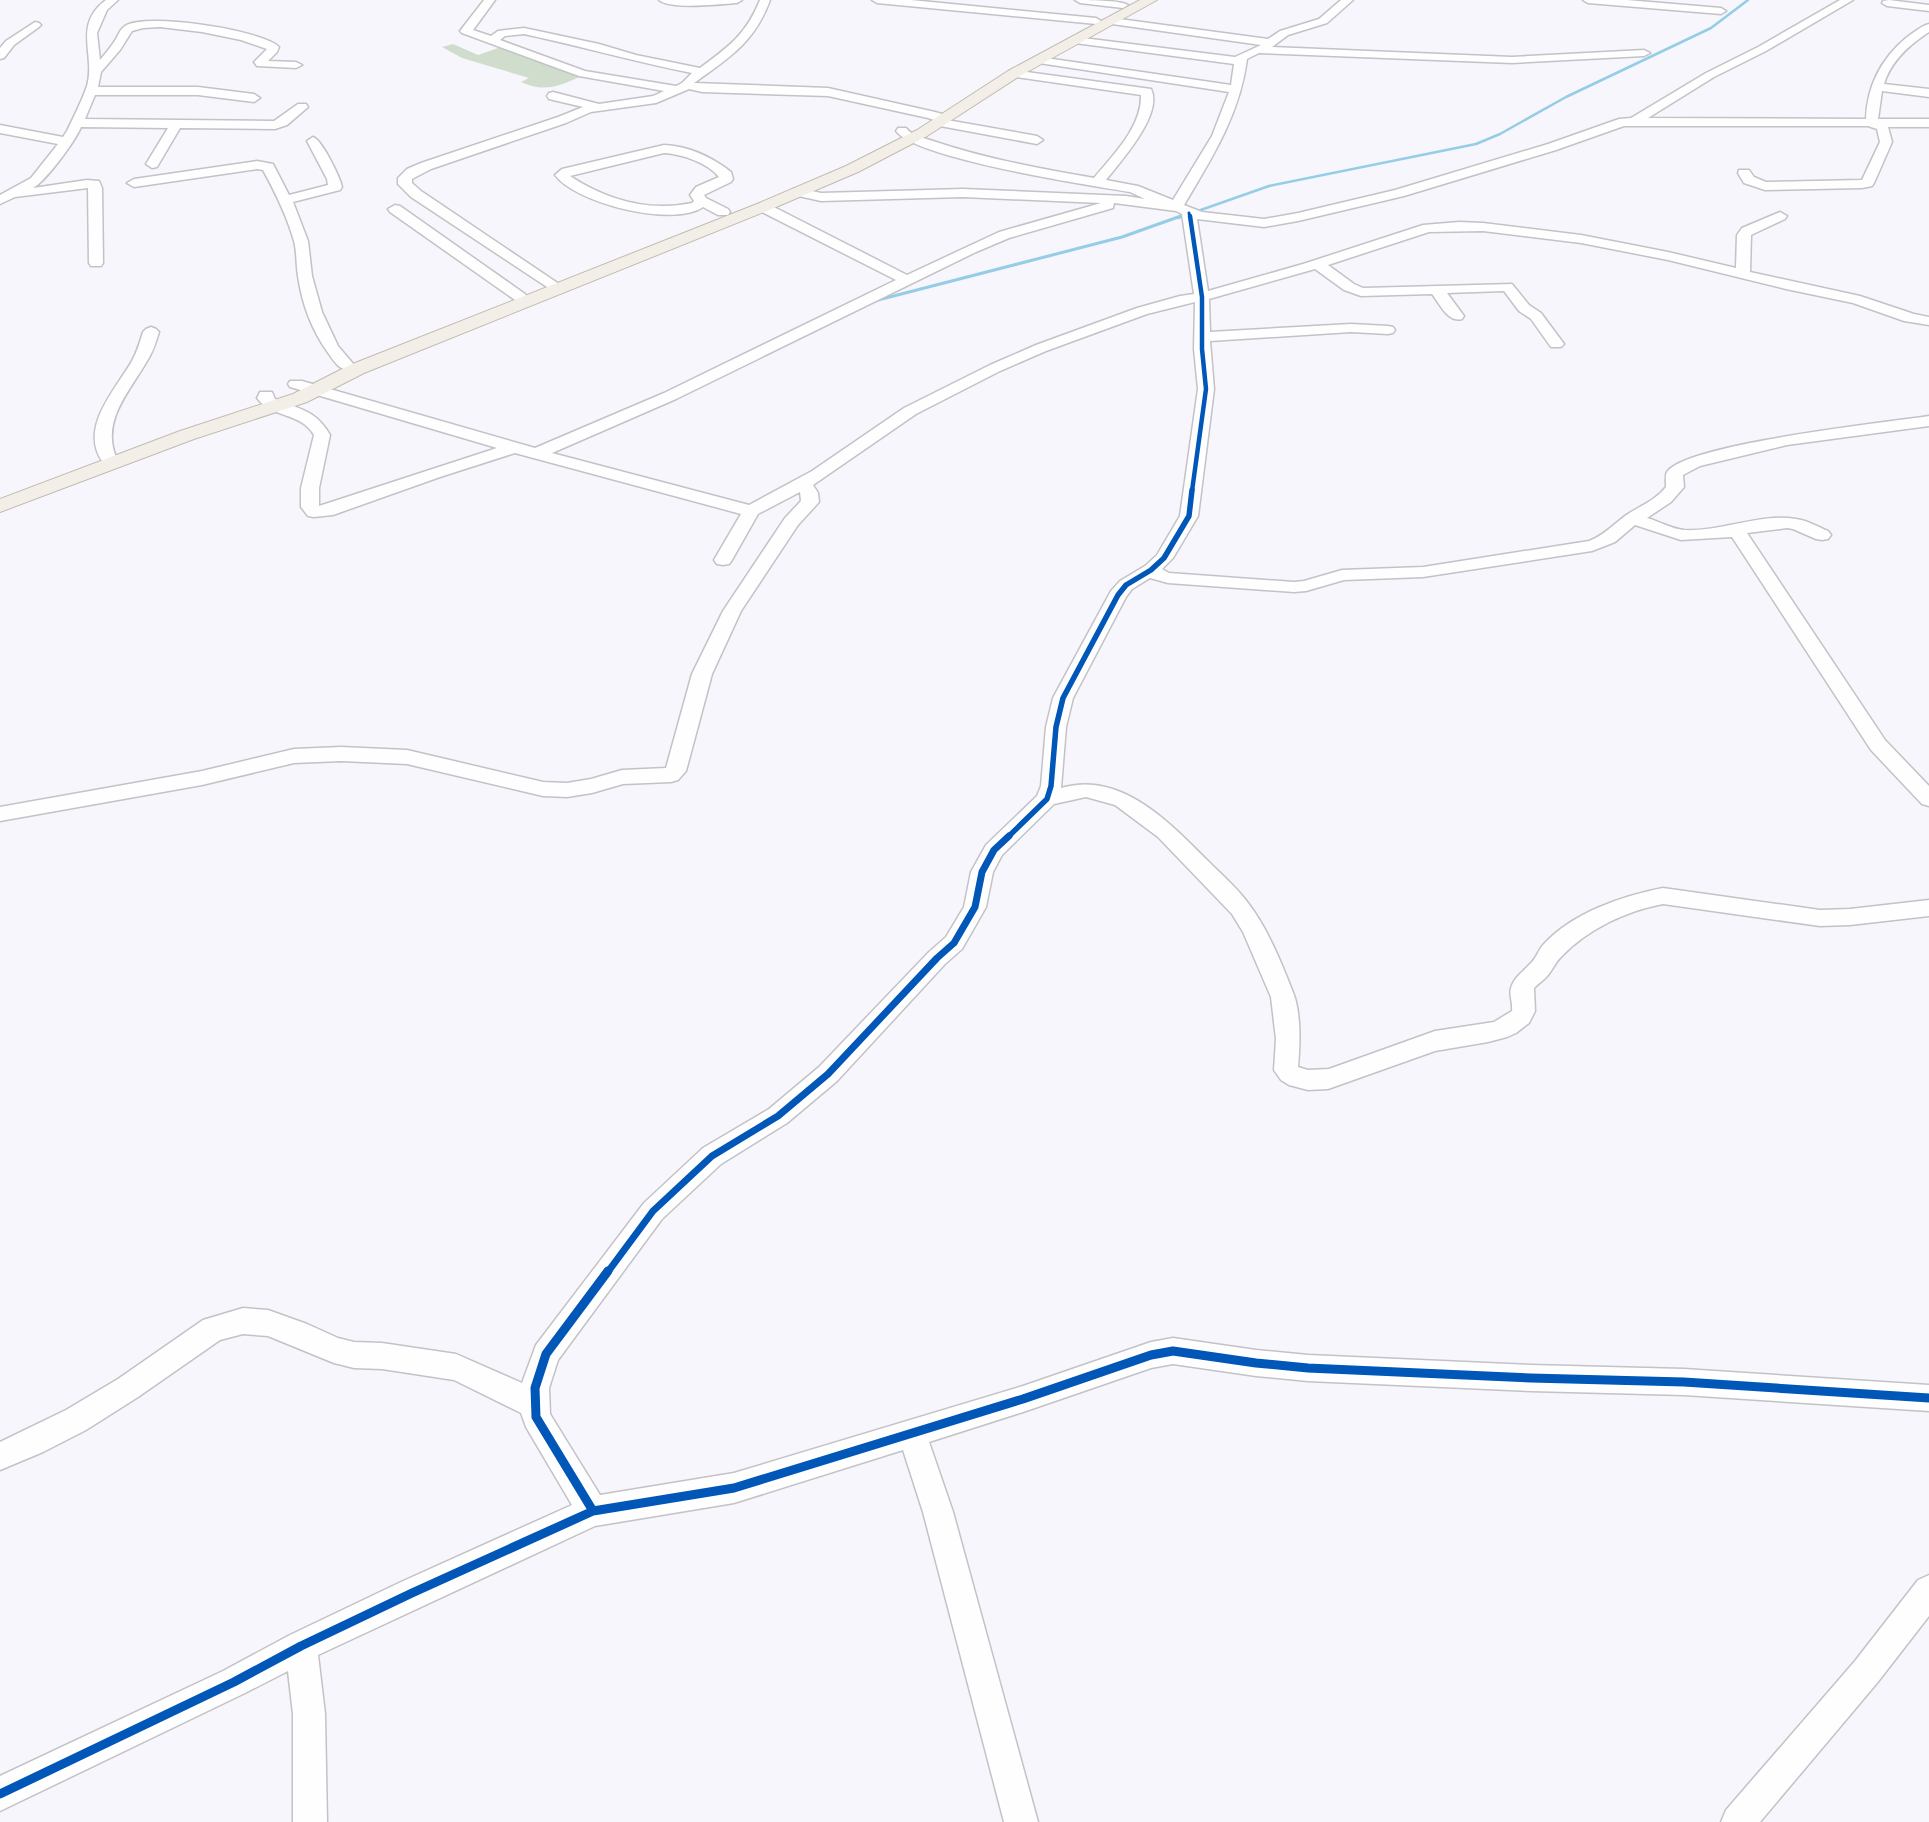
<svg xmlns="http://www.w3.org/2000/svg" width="1929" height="1822" viewBox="0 0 1929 1822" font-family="'Roboto Condensed',sans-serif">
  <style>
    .green { fill: #d0ddcd }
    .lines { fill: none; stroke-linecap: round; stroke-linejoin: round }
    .stream-far1 { stroke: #95cde6; stroke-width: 2.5 }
    .stream { stroke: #95cde6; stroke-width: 3 }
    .minor-casing { stroke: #c2c2c7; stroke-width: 3 }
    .major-casing { stroke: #c2bbb0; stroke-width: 2 }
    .minor { fill: #fefeff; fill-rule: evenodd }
    .major { fill: #f3eee7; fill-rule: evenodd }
    .cycleway-far4-casing { stroke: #fff; stroke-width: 5 }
    .cycleway-far3-casing { stroke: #fff; stroke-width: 6 }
    .cycleway-far2-casing { stroke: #fff; stroke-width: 8 }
    .cycleway-far1-casing { stroke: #fff; stroke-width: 10 }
    .cycleway-casing { stroke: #fff; stroke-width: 12 }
    .cycleway-far4 { stroke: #0057b8; stroke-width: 3 }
    .cycleway-far3 { stroke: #0057b8; stroke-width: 4.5 }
    .cycleway-far2 { stroke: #0057b8; stroke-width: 5.5 }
    .cycleway-far1 { stroke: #0057b8; stroke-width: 7 }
    .cycleway { stroke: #0057b8; stroke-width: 9 }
  </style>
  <rect width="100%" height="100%" fill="#f6f6fc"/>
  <path class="green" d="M453 44 478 55 504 46 582 76C559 86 545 93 521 82L529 78 462 58 442 47Z"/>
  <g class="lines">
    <path class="stream-far1" d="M1178 218 1269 186 1476 144 1500 134 1566 97 1711 28 1748 0"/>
    <path class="stream" d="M878 300 1122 237 1181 216"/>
    <defs>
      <path id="minor" d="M106 0H118L107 10 97 33 100 60C105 54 110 48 114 42 118 37 119 30 125 26 145 12 263 30 279 47L277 52 268 61 296 62 302 65 296 68 257 66 254 62 267 49 241 40 202 32 160 27 143 28 132 31 120 50 101 72 98 87H198L254 94 260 98 254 102 198 95H95L85 119 274 121 298 104H306L308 107 287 125 275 129 180 128 157 167 152 168 146 164 168 128 81 127C76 140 46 181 33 188L87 180 99 181 102 188 103 263 101 266H91L89 263 88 188 15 197 0 204V195L31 178 58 144 0 133V125L63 137 67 131C74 116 82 101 87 86 96 55 72 25 106 0Z
        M484 0H495L473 30 491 36 498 31 524 28 599 44 636 55 700 68C728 47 746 35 760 0H770C755 42 729 58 694 83L828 88 935 112 942 114 947 120 1037 136 1043 140 1037 144 940 126 936 125 934 120 928 118 828 96 702 92 689 89 656 103 591 112 566 123 431 169 412 179V183L421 191 559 284 557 287H547L411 197 398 184V178L407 169 421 163 558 117 583 107 549 99 547 96 549 93 553 92 599 104 653 96 664 91 579 76 462 33 460 31ZM524 34C580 46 636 62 692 73L682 83 676 86 585 71 500 40 505 36Z
        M659 0H742L737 3C721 4 670 10 659 0Z
        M872 0H911L1096 18 1101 21 1096 24 877 3Z
        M1075 0C1088 0 1119 0 1128 5L1123 8 1080 3Z
        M1341 0H1353L1327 23 1288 35 1272 47 1512 57 1644 50 1650 53 1644 56 1512 63 1259 53 1247 59C1240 114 1212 158 1184 205L1202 212 1264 219 1298 213 1395 190 1548 144 1619 119 1631 118 1706 73 1758 47 1840 0H1853L1766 51 1714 77 1648 118 1866 119C1867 87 1881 59 1906 38 1913 33 1921 26 1929 24V32C1909 45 1891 61 1884 84L1929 89V97L1882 91 1878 119H1929V127H1888L1892 142 1874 183 1872 186 1862 188 1765 190 1744 183 1738 173 1739 170H1749L1754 177 1766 182 1862 180 1880 142 1877 129 1868 126H1624L1556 150 1404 196 1298 221 1264 227 1197 219 1208 291 1303 264 1423 225 1459 222 1483 223 1581 235 1668 252 1736 268 1737 235 1742 228 1780 212 1787 216 1785 219 1751 235 1750 272 1860 296 1914 314 1929 317V325L1904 321 1853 303 1786 289 1668 260 1581 243 1483 231 1429 232 1328 265 1354 284 1363 288 1512 284 1529 305 1541 313 1564 344 1561 347H1551L1531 319 1519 311 1504 291 1447 293 1464 316 1462 319C1448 323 1440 304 1432 294L1361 296 1344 290 1315 269 1209 299 1210 332 1351 324 1388 326 1393 327 1395 330 1393 333 1388 334 1351 332 1210 341 1214 389 1198 516 1173 558 1162 569 1169 573 1294 582 1304 581 1342 570 1423 567 1589 541C1603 536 1613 525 1625 516 1639 506 1655 501 1666 487 1666 482 1665 476 1667 472 1685 444 1889 422 1929 416V426L1787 445 1700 466 1683 475 1684 487 1671 502 1647 518C1658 521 1672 529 1684 530 1721 532 1760 513 1796 519 1807 520 1818 527 1828 531L1831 535 1828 539 1822 540 1816 539 1793 529 1787 528 1747 533 1885 740 1929 786V806L1922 804 1871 750 1732 537 1681 540 1635 525 1615 542 1592 551 1423 577 1344 580 1306 591 1294 592 1168 583 1150 578 1132 589 1126 597 1073 698 1066 727 1061 788C1121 770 1170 823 1209 862 1222 875 1237 888 1248 903 1268 929 1282 964 1294 995 1301 1015 1300 1045 1298 1067L1308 1070 1329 1069 1435 1031 1494 1022 1512 1011C1513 1003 1509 995 1511 988 1514 977 1523 972 1530 964 1536 959 1538 951 1543 945 1572 913 1622 896 1663 888L1820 910 1850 909 1929 900V916L1850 925 1820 926 1663 904C1626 911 1588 929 1562 956 1556 961 1553 969 1548 975 1544 980 1539 983 1534 988L1535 1011 1529 1023 1516 1033 1507 1037 1488 1042 1435 1051 1328 1089 1308 1090 1289 1085 1281 1080 1274 1070 1276 1039 1271 997 1243 932 1232 914 1158 837 1115 805 1086 797 1054 804 1002 855 993 872 986 907 962 949 945 964 837 1081 787 1123 721 1164 662 1219 558 1360 549 1388 550 1414 600 1495 734 1473 1023 1386 1151 1342 1173 1338 1256 1350 1308 1355 1531 1365 1684 1369 1929 1385V1411L1684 1395 1531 1391 1308 1381 1256 1376 1173 1364 1151 1368 1023 1412 929 1442 953 1512 1038 1822H1004L923 1512 903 1450 734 1503 595 1526 318 1655 325 1714 327 1822H293V1714L288 1671 245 1693 0 1811V1776L223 1671 290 1635 401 1582 572 1505 526 1427 521 1413 454 1380 382 1369 354 1368 334 1363 268 1336 243 1334 220 1340 138 1397 86 1430 43 1452 0 1470V1442L66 1410 118 1379 203 1320 243 1308 268 1310 307 1324 338 1338 354 1342 382 1343 456 1354 522 1383 536 1345 644 1203 703 1148 769 1109 819 1067 929 952 946 937 964 907 971 872 986 845 1037 796 1041 786 1046 727 1053 698 1111 591 1120 581 1145 566 1157 555 1180 516 1198 389 1194 349 1195 302 1147 314 1046 351 1000 371 916 414 813 485 818 493 819 502 798 525 741 611 712 674 686 771 678 780 671 782 623 784 592 793 567 797 543 796 407 764 341 761 294 763 202 785 0 821V807L202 771 294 749 341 747 407 750 543 782 567 783 591 779 622 770 666 768 692 674 723 611 785 518 801 501 800 492 758 514 732 560 729 564 723 565 717 564 714 560 741 514 515 453 440 477 333 515 314 517 308 516 301 507V488L314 435C301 412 271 418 257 398L260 392H272L275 399C299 409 316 410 330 435L319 488V506L497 448 290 387 288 384 290 381H302L535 448 664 393 896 280 758 210 756 207 758 204H768L907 275 999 232 1101 203 963 197 821 201 794 195 792 192 794 189 799 188 821 193 963 189 1126 196 1145 199 1130 192C1089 185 916 159 896 131L898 128H906C912 136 924 138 933 141 986 159 1039 168 1094 178 1113 155 1142 127 1141 95L1009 76 1007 74 1009 72 1013 70 1151 89C1164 114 1120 162 1106 180L1138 186 1173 200 1212 136 1229 92 1039 63 1033 60 1035 58 1039 57 1231 85 1234 64 1075 43 1069 40 1075 37 1235 57 1261 45 1112 24 1107 21 1112 18 1268 39 1280 31 1319 19ZM1114 203 1176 211 1182 214 1194 294 1180 296 1137 308 1036 345 990 365 904 408 812 471 749 505 552 453 676 399 976 252 1009 238 1113 208Z
        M1583 0H1627L1721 8 1726 11 1721 14 1588 3Z
        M1889 0 1929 5V11L1887 6 1882 3 1883 1Z
        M35 22 39 23 41 25 39 27 14 45 4 58 0 59V48L6 41Z
        M313 137C322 140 340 177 342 187L340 190 293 202 308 241 312 276 322 312 338 346 355 366 352 369C341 372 335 363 329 354 312 331 302 304 298 276 296 264 297 252 294 241 287 216 275 192 263 170L257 169 134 187 127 183 134 179 257 161 273 164 289 195 328 185 327 179 307 141Z
        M664 145C688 146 712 157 731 172L733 179 731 182 704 195 706 198 728 209 730 212 728 215H718L703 207C673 228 575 203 555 175L562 169ZM664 153C682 154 708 163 719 177L696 187 690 195 694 201 692 203C649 212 607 200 570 176Z
        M395 205 400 206 525 294 527 297 525 300H515L390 212 388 209Z
        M151 327 156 329 159 332C156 342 153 352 147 361 130 391 101 420 116 457L114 461H102C79 427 116 389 132 361 137 352 140 342 143 332L146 329Z
        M1929 1575V1616L1877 1683 1760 1822H1721L1726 1810 1855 1661 1918 1580Z"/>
      <path id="major" d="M1140 0H1157L1018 77 927 136 858 172 769 210 364 373 307 402 194 439 0 512V499L180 431 293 394 350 365 757 204 846 166 917 130 1008 71Z"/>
    </defs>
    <use href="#minor" class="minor-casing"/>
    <use href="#major" class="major-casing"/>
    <use href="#minor" class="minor"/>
    <use href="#major" class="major"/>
    <defs>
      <path id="cycleway-far4" d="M1189 213 1190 218"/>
      <path id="cycleway-far3" d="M1190 216 1202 297V349L1206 389 1192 491"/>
      <path id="cycleway-far2" d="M1008 837 1047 799 1051 786 1056 727 1063 698 1118 595 1126 585 1151 570 1164 558 1189 516 1192 490"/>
      <path id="cycleway-far1" d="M607 1273 653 1211 712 1156 778 1116 828 1074 937 958 954 943 975 907 982 872 994 850 1009 836"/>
      <path id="cycleway" d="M593 1511 536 1417 535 1388 546 1354 608 1271
        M0 1794 234 1682 301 1646 412 1593 593 1511 734 1488 1023 1399 1151 1355 1173 1351 1256 1363 1308 1368 1531 1378 1684 1382 1929 1398"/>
    </defs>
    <use href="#cycleway-far4" class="cycleway-far4-casing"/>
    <use href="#cycleway-far3" class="cycleway-far3-casing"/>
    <use href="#cycleway-far2" class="cycleway-far2-casing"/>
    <use href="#cycleway-far1" class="cycleway-far1-casing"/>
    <use href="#cycleway" class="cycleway-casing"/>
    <use href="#cycleway-far4" class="cycleway-far4"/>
    <use href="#cycleway-far3" class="cycleway-far3"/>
    <use href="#cycleway-far2" class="cycleway-far2"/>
    <use href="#cycleway-far1" class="cycleway-far1"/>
    <use href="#cycleway" class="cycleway"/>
  </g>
</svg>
